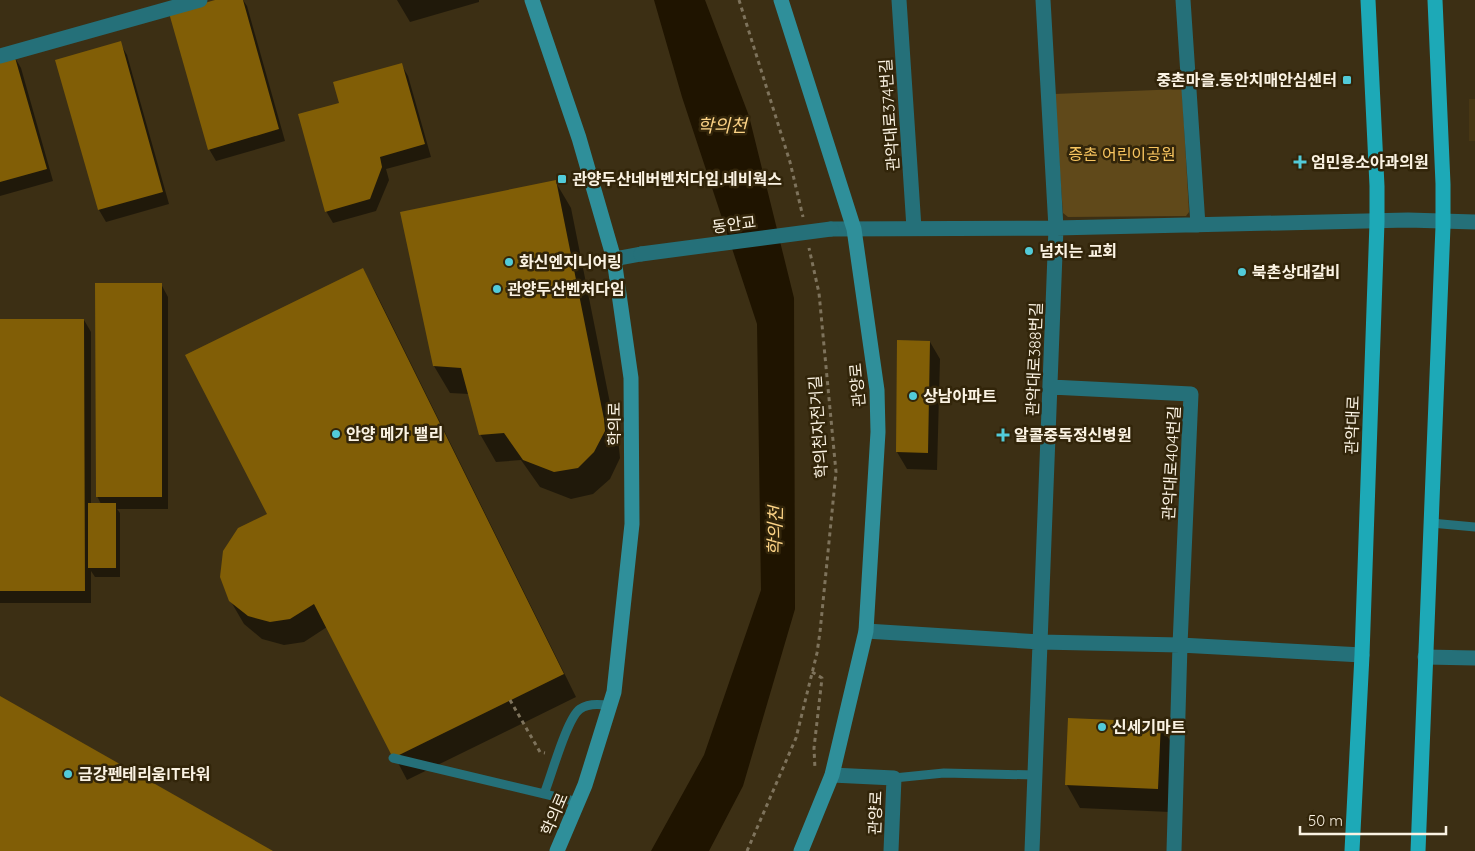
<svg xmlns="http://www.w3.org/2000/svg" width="1475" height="851" viewBox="0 0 1475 851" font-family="Quicksand,'Noto Sans KR',sans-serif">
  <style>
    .built { fill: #483714 }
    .green { fill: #60491a }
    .water { fill: #1f1400 }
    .shadow { fill: #0007 }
    .building { fill: #815e06 }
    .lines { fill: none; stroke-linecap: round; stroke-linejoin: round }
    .path { stroke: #7e735c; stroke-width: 3; stroke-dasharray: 4 4; stroke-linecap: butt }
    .lane { stroke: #257079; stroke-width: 9 }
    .street { stroke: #257079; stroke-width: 15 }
    .secondary { stroke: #2f8f9a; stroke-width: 15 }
    .primary { stroke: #1da9b7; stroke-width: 15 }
    .street-bridge { stroke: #257079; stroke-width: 15 }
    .poi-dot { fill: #52cbd9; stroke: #32250a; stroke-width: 2 }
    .labels { text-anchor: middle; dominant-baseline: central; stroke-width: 5; stroke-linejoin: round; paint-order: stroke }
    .poi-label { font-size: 16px; font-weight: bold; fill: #fbf3e3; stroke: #32250a; text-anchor: start }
    .street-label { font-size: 16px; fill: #fbf3e3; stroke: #32250a }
    .park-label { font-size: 16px; fill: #f9c660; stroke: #32250a }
    .water-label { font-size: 18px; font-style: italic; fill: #fcd386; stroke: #32250a }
  </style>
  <rect width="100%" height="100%" fill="#3c2f14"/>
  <path class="built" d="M1469 99H1475V141H1469Z"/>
  <path class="green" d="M1182 89 1189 212 1186 216 1068 217 1063 213 1054 94Z"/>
  <path class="water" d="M654 0H705L749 116 794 298 795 609 743 786 709 851H651L704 755 761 590 757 324 682 97Z"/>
  <path class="shadow" d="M219 0H243L247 6 285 141 216 161 209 149Z
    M397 0H479V2L410 22Z
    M120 43 127 55 169 204 106 222 99 210 57 61Z
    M14 56 21 68 53 181 0 196V59Z
    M401 64 408 76 431 157 386 169 389 180 376 211 333 223 326 211Z
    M555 181 571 208 619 448 620 458 610 479 593 494 571 499 540 487 521 460 496 462 480 434 469 394 450 393 434 366Z
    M363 270 376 293 576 697 407 780 327 627 304 642 284 645 262 639 244 624 230 600 269 515Z
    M161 284 168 297V509H117L120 513V577H95L91 571V603H0V320H84L91 332V504H101L97 496Z
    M930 342 940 359 937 470 907 469 897 452Z
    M1160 723 1173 746 1170 812 1080 808 1067 785Z"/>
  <path class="building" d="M215 0H243L279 129 208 150 169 13Z
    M121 41 163 192 98 210 55 60Z
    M14 54 47 169 0 182V58Z
    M402 63 425 144 380 157 382 167 370 199 325 212 298 114 339 103 333 82Z
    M556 180 604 419 605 431 594 452 578 468 554 472 523 460 504 433 479 435 461 368 433 366 400 212Z
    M363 268 564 674 393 758 314 604 290 619 270 622 248 616 229 601 220 577 223 551 238 528 267 514 185 355Z
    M95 283H162V497H96Z
    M0 319H84L85 591H0Z
    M897 340 930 341 928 453 896 452Z
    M88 503H116V568H88Z
    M0 696 273 851H0Z
    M1068 718 1161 722 1158 789 1065 785Z"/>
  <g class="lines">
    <path class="path" d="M739 0 790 162 803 217
      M812 672 822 678 814 748 815 769
      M510 700 540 752 545 753
      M747 851 796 738 817 653 820 632 836 472 819 293 809 248"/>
    <path class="lane" d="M1431 523 1475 527
      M393 758 578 802
      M894 778 944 773 1035 775
      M544 794C551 777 567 718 580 709 589 703 600 704 610 706"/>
    <path class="street" d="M899 0 914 228
      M1183 0 1198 225
      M0 56 200 0
      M831 229 1056 228 1408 220 1475 222
      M614 259 641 254
      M1051 387 1191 394 1180 645 1174 851
      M866 631 1040 642 1180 645 1362 655
      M1425 657 1475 658
      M832 775 894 778 891 851
      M1032 851 1056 228 1043 0"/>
    <path class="secondary" d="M532 0 579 138 614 259 631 378 632 524 614 692 585 785 557 851
      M781 0 854 229 877 390 878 432 866 631 832 775 801 851"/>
    <path class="primary" d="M1352 851 1362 655 1377 222V186L1368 0
      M1418 851 1443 226V184L1435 0"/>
    <path class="street-bridge" d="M641 254 831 229"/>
  </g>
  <g class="poi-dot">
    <rect x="1342" y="75" width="10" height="10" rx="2.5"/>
    <path d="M1297.5 154.5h5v5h5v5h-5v5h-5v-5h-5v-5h5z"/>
    <rect x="557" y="174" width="10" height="10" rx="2.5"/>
    <circle cx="1029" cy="251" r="5"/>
    <circle cx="509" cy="262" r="5"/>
    <circle cx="1242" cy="272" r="5"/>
    <circle cx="497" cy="289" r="5"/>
    <circle cx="913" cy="396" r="5"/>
    <circle cx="336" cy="434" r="5"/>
    <path d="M1000.5 427.5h5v5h5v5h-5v5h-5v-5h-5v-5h5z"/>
    <circle cx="1102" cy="727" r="5"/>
    <circle cx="68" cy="774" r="5"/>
  </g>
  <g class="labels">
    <g class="poi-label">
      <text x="1337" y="80" text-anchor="end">중촌마을.동안치매안심센터</text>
      <text x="1311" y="162">엄민용소아과의원</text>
      <text x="572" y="179">관양두산네버벤처다임.네비웍스</text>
      <text x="1039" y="251">넘치는 교회</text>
      <text x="519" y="262">화신엔지니어링</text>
      <text x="1252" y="272">북촌상대갈비</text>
      <text x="507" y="289">관양두산벤처다임</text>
      <text x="923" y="396">상남아파트</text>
      <text x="346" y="434">안양 메가 밸리</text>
      <text x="1014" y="435">알콜중독정신병원</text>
      <text x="1112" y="727">신세기마트</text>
      <text x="78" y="774">금강펜테리움IT타워</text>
    </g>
    <g class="street-label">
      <text transform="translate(889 115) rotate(-94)">관악대로374번길</text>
      <text transform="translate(734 224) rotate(-7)">동안교</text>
      <text transform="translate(1034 359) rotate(-88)">관악대로388번길</text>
      <text transform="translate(857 385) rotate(-95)">관양로</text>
      <text transform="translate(614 424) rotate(-90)">학의로</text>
      <text transform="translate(1352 425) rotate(-88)">관악대로</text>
      <text transform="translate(818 427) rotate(-94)">학의천자전거길</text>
      <text transform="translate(1171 463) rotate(-87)">관악대로404번길</text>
      <text transform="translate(875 813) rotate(-88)">관양로</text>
      <text transform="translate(554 814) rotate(-67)">학의로</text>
    </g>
    <g class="park-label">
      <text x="1122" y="154">증촌 어린이공원</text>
    </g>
    <g class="water-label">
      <text x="722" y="125">학의천</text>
      <text transform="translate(775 531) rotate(-89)">학의천</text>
    </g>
  </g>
  <path d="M1300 826v8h146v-8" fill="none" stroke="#fbf3e3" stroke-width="2.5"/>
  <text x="1308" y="826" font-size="15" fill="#fbf3e3" stroke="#32250a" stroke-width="4" paint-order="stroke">50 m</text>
</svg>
